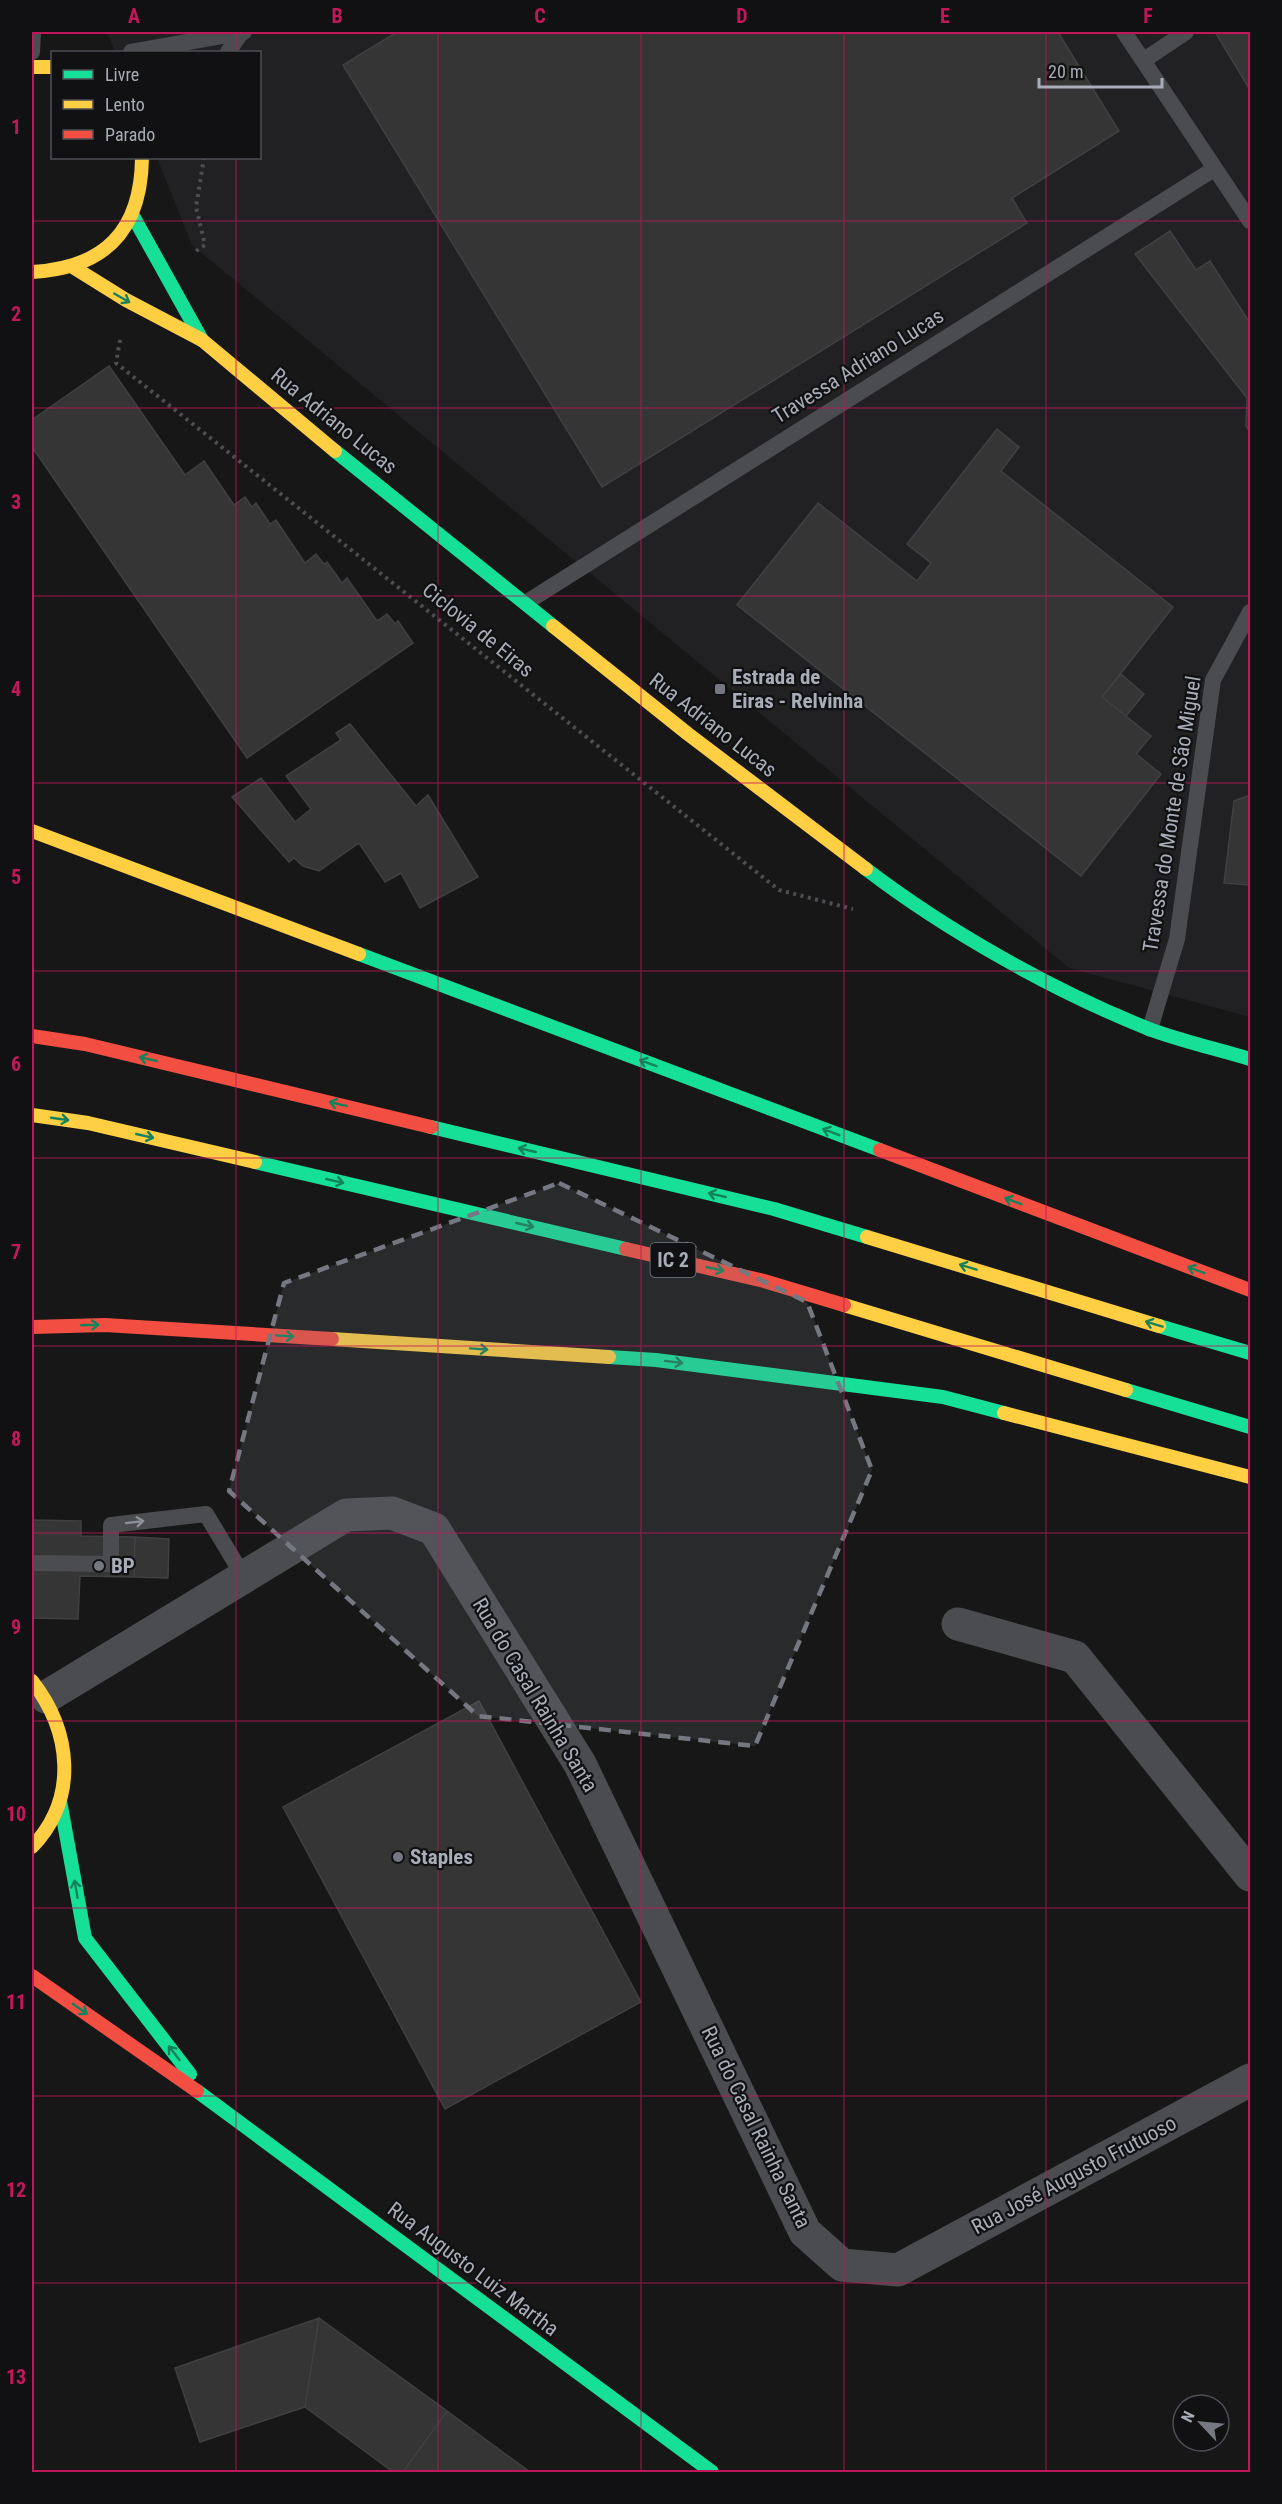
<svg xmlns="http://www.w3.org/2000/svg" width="1282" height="2504" viewBox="0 0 1282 2504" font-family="'Roboto Condensed',sans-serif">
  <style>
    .built { fill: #212123 }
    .building { fill: #353536; stroke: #3f4043; stroke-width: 1.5 }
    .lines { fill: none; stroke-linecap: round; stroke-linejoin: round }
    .path { stroke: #4d4e52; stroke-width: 4; stroke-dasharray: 3 4.5; stroke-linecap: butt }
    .lane { stroke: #4b4c50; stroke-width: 16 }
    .street { stroke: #4b4c50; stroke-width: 33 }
    .fast { stroke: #16e098; stroke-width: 14 }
    .slow { stroke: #ffcf43; stroke-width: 14 }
    .jam { stroke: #f24e42; stroke-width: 14 }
    .oneway { stroke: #14835c }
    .oneway2 { stroke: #8c9099 }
    .marked { fill: #757880; fill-opacity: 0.2; stroke: #757880; stroke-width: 4.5; stroke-dasharray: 12 8; stroke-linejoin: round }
    .grid { fill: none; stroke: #c2185b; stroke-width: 1.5; stroke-opacity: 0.55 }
    .poi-dot { fill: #757880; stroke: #111113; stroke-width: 2 }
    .labels { text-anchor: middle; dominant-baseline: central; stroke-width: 4.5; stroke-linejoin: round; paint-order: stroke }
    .shield { fill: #111113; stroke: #7b7e86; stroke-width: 1.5 }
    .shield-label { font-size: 20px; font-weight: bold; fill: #a8adb8 }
    .street-label { font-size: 21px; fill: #a8adb8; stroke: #111113 }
    .poi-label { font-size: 21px; font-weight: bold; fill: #a8adb8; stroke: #111113; text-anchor: start }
    .neatline { fill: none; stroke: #c2185b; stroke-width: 2 }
    .grid-label { font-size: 20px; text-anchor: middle; font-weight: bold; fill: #c2185b }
  </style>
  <rect width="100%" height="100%" fill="#171717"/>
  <path class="built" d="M107 32H1250V1017L1069 968 192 245 157 158H260V52H115Z"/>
  <path class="building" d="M397 32H1058L1119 131 1012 198 1027 223 602 487 343 65Z
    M1215 32H1250V90Z
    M1170 231 1196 270 1210 261 1250 323V432L1246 426 1247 398 1135 254Z
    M109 366 185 475 204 461 234 505 245 497 252 507 256 503 270 524 276 520 305 563 316 554 324 564 327 562 342 583 347 578 377 621 387 614 395 624 398 621 413 643 247 758 32 447V420Z
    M997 429 1019 447 1001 471 1173 607 1102 697 1151 736 1136 754 1161 774 1081 876 737 605 818 503 917 581 931 563 907 544Z
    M1121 674 1144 694 1126 716 1102 697Z
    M350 724 416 806 428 795 478 877 420 908 401 873 385 882 359 843 319 871 303 866 294 858 289 862 232 797 261 778 295 822 311 809 286 776 341 740 336 733Z
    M1250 795V885L1224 883 1234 801Z
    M32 1520 81 1521V1536L135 1537 134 1577 80 1576 78 1619 32 1618Z
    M135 1537 169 1539 168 1578 134 1577Z
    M479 1701 641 2002 445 2109 283 1807Z
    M319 2318 447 2411 403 2472H393L305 2407Z
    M319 2318 305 2407 200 2442 175 2368Z
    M447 2411 489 2442 530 2472H403Z"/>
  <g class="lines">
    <path class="path" d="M196 251 205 245 196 207 204 158
      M120 340 116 363 779 890 853 909"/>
    <path class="lane" d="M1124 32 1250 221
      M32 52 33 32
      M131 52 244 32
      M228 52 242 32
      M1144 60 1186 32
      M527 602 1214 169
      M1150 1029 1177 939 1213 680 1250 612
      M32 1563 111 1564V1525L206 1514 244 1577"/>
    <path class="street" d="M958 1624 1075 1657 1250 1875
      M46 1697 346 1515 392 1513 434 1529 580 1764 805 2232 842 2265 898 2270 1250 2080"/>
    <path class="fast" d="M133 216 202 340
      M335 451 553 626
      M866 869C947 931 1054 991 1149 1029 1181 1041 1217 1049 1250 1059
      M359 954 880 1150
      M431 1127 774 1209 867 1237
      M255 1162 626 1249
      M1159 1326 1250 1353
      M609 1357 656 1360 943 1397 1004 1413
      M1126 1390 1250 1427
      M60 1801 85 1938 190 2074
      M197 2091 712 2472"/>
    <path class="slow" d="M32 67H52
      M73 267 126 300 202 340 335 451
      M32 272C105 268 141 231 142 158
      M553 626 688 734 866 869
      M32 831 359 954
      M32 1115 88 1123 255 1162
      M867 1237 1159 1326
      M844 1305 1126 1390
      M332 1339 609 1357
      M1004 1413 1250 1477
      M32 1681C71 1731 79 1798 32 1847"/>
    <path class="jam" d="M32 1036 85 1044 431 1127
      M880 1150 1250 1290
      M626 1249 764 1281 844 1305
      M32 1327 105 1325 332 1339
      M32 1976 197 2091"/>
  </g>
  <defs><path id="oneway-shaft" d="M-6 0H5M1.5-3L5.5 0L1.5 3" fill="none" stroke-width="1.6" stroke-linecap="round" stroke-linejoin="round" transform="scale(1.5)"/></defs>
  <g class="oneway">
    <use href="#oneway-shaft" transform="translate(122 298) rotate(30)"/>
    <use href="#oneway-shaft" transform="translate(148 1059) rotate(-167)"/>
    <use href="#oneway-shaft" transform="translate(648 1063) rotate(-159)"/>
    <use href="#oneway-shaft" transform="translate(338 1104) rotate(-167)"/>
    <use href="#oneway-shaft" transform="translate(60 1119) rotate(8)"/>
    <use href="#oneway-shaft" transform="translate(831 1132) rotate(-159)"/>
    <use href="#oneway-shaft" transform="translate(145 1136) rotate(13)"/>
    <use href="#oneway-shaft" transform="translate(527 1150) rotate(-167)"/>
    <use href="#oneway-shaft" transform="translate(335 1181) rotate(13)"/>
    <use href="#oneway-shaft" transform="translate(717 1195) rotate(-167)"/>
    <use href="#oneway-shaft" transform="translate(1013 1201) rotate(-159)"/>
    <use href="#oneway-shaft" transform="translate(525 1225) rotate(13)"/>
    <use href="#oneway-shaft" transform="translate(968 1267) rotate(-163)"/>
    <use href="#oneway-shaft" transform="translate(715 1269) rotate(13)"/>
    <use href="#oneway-shaft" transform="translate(1196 1270) rotate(-159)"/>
    <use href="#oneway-shaft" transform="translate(1154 1324) rotate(-163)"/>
    <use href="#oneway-shaft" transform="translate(90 1325) rotate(-2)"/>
    <use href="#oneway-shaft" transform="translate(285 1336) rotate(4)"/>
    <use href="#oneway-shaft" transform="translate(479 1349) rotate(4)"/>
    <use href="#oneway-shaft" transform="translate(674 1362) rotate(7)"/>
    <use href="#oneway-shaft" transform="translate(76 1889) rotate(-100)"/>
    <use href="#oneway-shaft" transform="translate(80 2009) rotate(35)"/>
    <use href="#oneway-shaft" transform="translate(174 2053) rotate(-128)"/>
  </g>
  <use class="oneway2" href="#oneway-shaft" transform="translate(135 1522) rotate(-7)"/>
  <path class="marked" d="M559 1183 807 1302 872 1470 755 1746 478 1716 229 1491 284 1283Z"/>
  <path class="grid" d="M236 32V52M438 32V2472M641 32V2472M844 32V2472M1046 32V2472M236 158V2472M32 221H1250M32 408H1250M32 596H1250M32 783H1250M32 971H1250M32 1158H1250M32 1346H1250M32 1533H1250M32 1721H1250M32 1908H1250M32 2096H1250M32 2283H1250"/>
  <g class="poi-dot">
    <rect x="714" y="683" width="12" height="12" rx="3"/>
    <circle cx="99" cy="1566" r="6"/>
    <circle cx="398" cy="1857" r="6"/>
  </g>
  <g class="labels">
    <rect class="shield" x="650.5" y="1243" width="45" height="34" rx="4.5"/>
    <g class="shield-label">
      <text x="673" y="1260">IC 2</text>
    </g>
    <g class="street-label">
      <text transform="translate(858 366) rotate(-32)">Travessa Adriano Lucas</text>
      <text transform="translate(334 421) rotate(39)">Rua Adriano Lucas</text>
      <text transform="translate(478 630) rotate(39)">Ciclovia de Eiras</text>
      <text transform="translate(713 725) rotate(38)">Rua Adriano Lucas</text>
      <text transform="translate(1172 814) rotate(-81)">Travessa do Monte de São Miguel</text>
      <text transform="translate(535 1695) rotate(59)">Rua do Casal Rainha Santa</text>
      <text transform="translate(756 2127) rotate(64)">Rua do Casal Rainha Santa</text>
      <text transform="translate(1074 2175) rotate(-28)">Rua José Augusto Frutuoso</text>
      <text transform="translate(473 2269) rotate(37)">Rua Augusto Luiz Martha</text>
    </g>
    <g class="poi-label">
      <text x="732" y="677">Estrada de<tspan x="732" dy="24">Eiras - Relvinha</tspan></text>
      <text x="111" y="1566">BP</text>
      <text x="410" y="1857">Staples</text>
    </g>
  </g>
  <rect width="1282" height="2504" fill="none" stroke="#111113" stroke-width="66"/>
  <rect x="51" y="51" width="210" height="108" fill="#111113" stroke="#4d4f55" stroke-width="1.5"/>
  <rect x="63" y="70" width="30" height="9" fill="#16e098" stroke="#4d4f55" stroke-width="1.5"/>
  <text x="105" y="81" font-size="18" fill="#a8adb8">Livre</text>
  <rect x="63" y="100" width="30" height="9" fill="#ffcf43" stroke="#4d4f55" stroke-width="1.5"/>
  <text x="105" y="111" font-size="18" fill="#a8adb8">Lento</text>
  <rect x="63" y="130" width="30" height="9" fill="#f24e42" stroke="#4d4f55" stroke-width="1.5"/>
  <text x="105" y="141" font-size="18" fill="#a8adb8">Parado</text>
  <g transform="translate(1201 2423) rotate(296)"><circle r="28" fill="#111113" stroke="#4d4f55" stroke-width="1.5"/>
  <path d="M0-4.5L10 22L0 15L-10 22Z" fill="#757880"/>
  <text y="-9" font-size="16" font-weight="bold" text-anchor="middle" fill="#a8adb8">N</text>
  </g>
  <path d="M1039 78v9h123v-9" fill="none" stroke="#a8adb8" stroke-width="3"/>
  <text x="1048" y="78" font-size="18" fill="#a8adb8" stroke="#111113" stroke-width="4.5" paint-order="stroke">20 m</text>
  <rect x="33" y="33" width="1216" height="2438" class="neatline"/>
  <g class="grid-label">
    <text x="134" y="23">A</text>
    <text x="337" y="23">B</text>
    <text x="540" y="23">C</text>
    <text x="742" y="23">D</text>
    <text x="945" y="23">E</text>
    <text x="1148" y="23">F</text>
    <text x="16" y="134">1</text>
    <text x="16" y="321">2</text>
    <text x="16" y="509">3</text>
    <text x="16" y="696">4</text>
    <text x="16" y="884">5</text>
    <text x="16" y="1071">6</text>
    <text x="16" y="1259">7</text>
    <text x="16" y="1446">8</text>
    <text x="16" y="1634">9</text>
    <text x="16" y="1821">10</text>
    <text x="16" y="2009">11</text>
    <text x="16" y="2197">12</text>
    <text x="16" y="2384">13</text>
  </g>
</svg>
